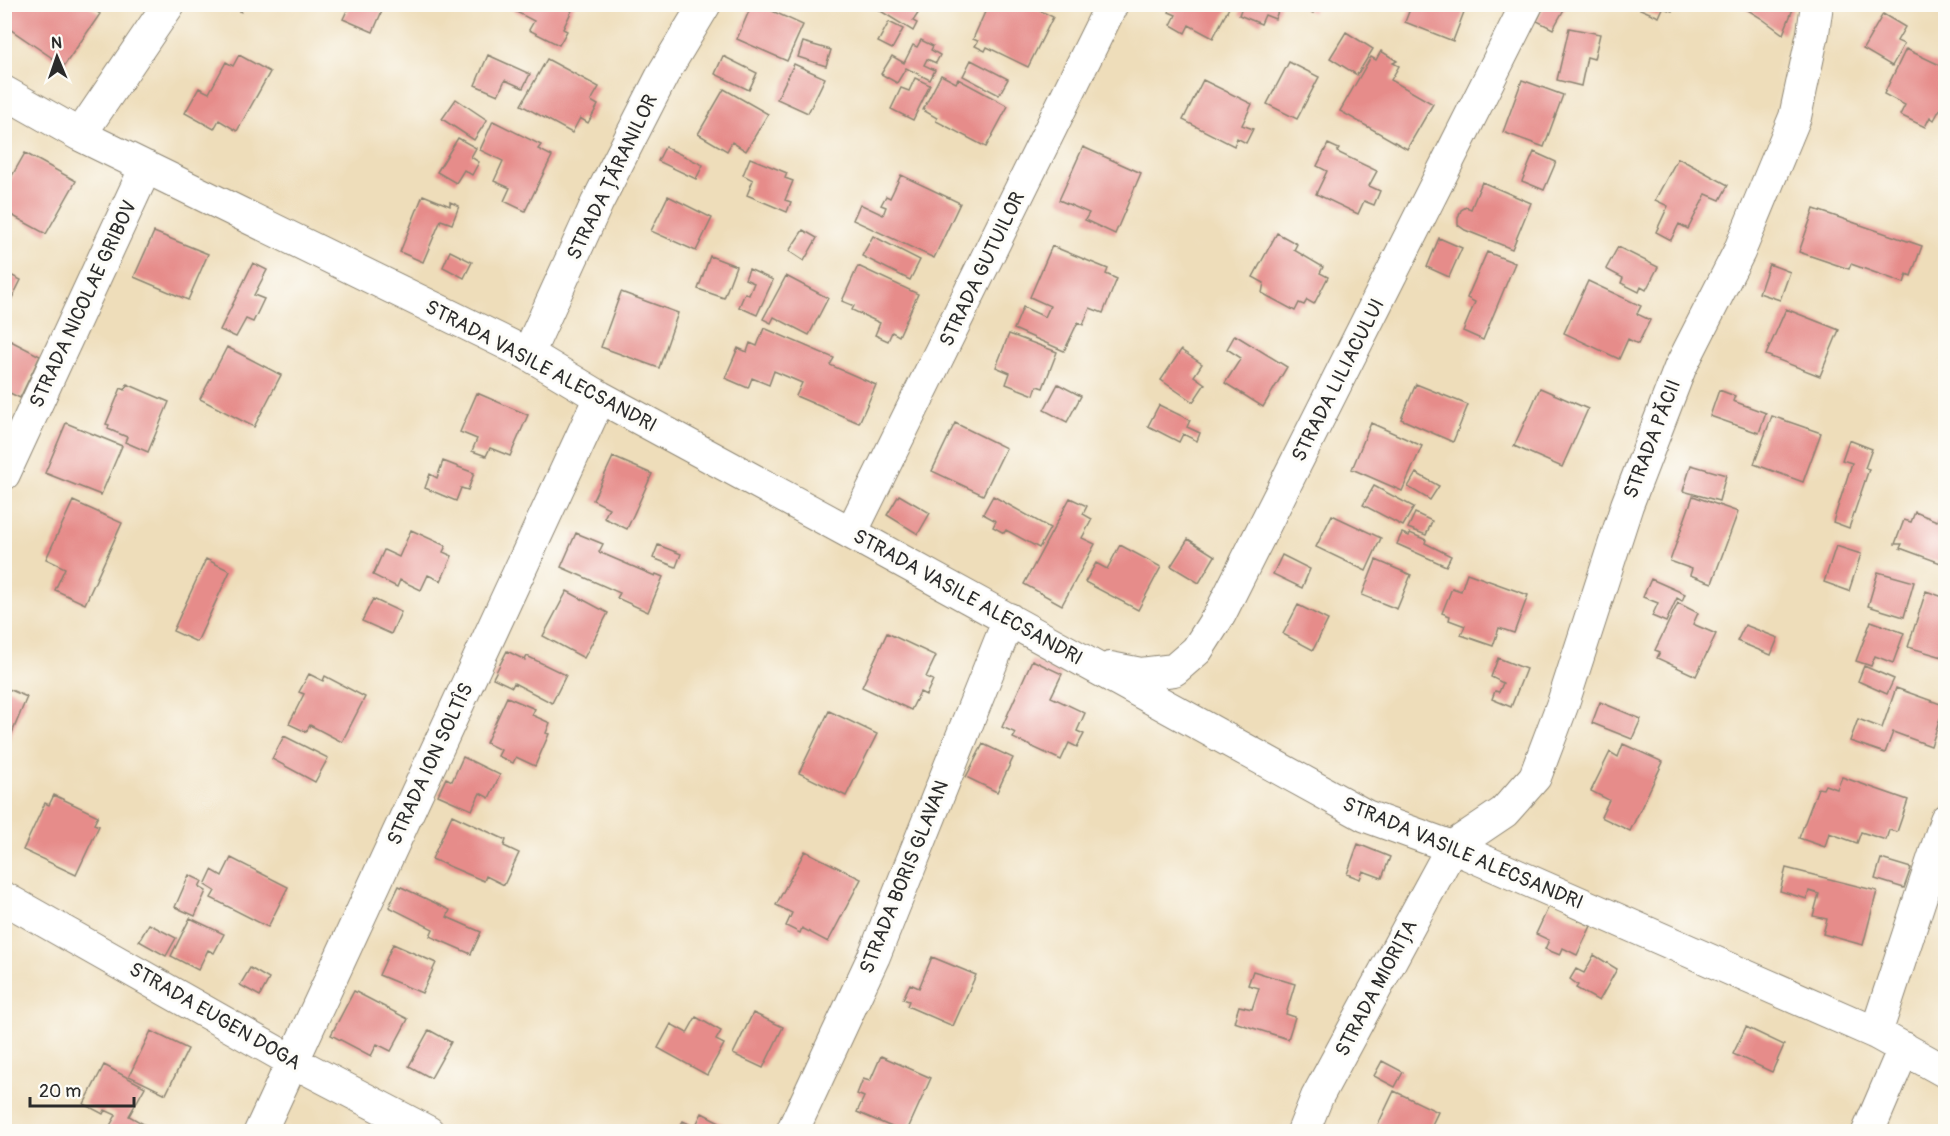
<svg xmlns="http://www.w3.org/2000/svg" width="1950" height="1136" viewBox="0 0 1950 1136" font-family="Pangolin,sans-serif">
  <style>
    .building { fill: #e68c8a }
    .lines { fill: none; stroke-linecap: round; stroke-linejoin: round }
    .street-casing { stroke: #8c8472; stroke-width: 34 }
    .street { stroke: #fff; stroke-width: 32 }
    .labels { text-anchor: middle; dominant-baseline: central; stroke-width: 6; stroke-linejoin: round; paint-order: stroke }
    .street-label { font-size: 20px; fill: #2b2b2b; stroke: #fdfcf7 }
  </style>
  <rect width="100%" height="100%" fill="#fdfcf7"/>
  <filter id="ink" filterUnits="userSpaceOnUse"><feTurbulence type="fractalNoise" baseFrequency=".0167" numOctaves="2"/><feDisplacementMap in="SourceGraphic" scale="12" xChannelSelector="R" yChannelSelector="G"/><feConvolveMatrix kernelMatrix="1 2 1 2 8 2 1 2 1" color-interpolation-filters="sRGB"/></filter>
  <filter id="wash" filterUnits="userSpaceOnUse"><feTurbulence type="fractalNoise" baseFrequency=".008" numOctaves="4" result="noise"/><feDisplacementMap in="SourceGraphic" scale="24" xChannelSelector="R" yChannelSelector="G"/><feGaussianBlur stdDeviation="1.35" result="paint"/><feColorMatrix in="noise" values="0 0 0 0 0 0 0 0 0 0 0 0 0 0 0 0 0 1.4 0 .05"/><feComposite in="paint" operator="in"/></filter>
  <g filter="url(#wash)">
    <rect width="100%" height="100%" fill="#eeddba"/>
    <g id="blocks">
      <path class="building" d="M16 4H87L100 14 64 66 4 25V20Z
        M229 4H245L241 12Z
        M350 4H385L373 32 343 19Z
        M501 4H575L563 29 567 31 559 45 529 30 534 21Z
        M752 4H757L803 25 787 61 737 39Z
        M876 4H913L921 9 913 21 917 23 913 31 874 7Z
        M980 4H1027L1053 17 1028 67 987 47 985 51 975 46 978 41 973 39 985 12 978 8Z
        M1173 4H1231L1213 38 1189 25 1185 33 1171 25 1176 15 1169 12Z
        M1243 4H1281L1275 19 1265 15 1261 24 1239 15Z
        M1294 4H1317L1313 13Z
        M1412 4H1467L1453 41 1405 22Z
        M1545 4H1567L1553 29 1537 21Z
        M1738 4H1795L1783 34 1761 18Z
        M1631 5H1675L1672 11 1663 8 1659 17Z
        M1883 14 1905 27 1897 41 1904 44 1892 66 1863 49Z
        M889 22 903 29 892 49 878 42Z
        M1569 28 1600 34 1594 59 1587 57 1581 86 1557 80Z
        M1346 32 1373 49 1357 75 1330 58Z
        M921 40 933 46 931 50 940 55 936 63 927 59 924 65 935 70 930 80 906 68 897 83 881 74 892 56 904 63 913 45 917 47Z
        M803 42 831 50 826 66 798 57Z
        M1906 49 1946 68V98L1934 120 1930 117 1925 127 1900 115 1905 105 1884 94Z
        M1381 51 1397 61 1393 63 1399 66 1391 80 1433 104 1407 149 1340 111 1371 57 1376 60Z
        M239 55 270 72 237 131 219 120 214 129 185 113 199 88 209 93 226 62 233 66Z
        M488 55 530 74 523 88 505 80 498 95 475 85Z
        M723 56 757 73 749 90 715 74Z
        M547 59 599 87 591 101 598 105 588 123 580 118 572 133 521 105Z
        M971 60 1008 79 999 95 963 76Z
        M1289 62 1319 77 1297 119 1267 104Z
        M794 64 825 78 808 113 777 99Z
        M941 75 956 83 958 79 1008 106 986 147 936 121 937 118 923 110Z
        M915 78 930 85 913 120 891 109 901 88 909 91Z
        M1203 80 1252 104 1242 125 1253 129 1246 143 1237 138 1234 146 1183 120Z
        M1522 80 1563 95 1544 147 1503 132Z
        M724 89 768 114 746 151 732 142 727 151 698 134Z
        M456 99 487 120 474 140 442 119Z
        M493 121 541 145 538 149 552 156 525 211 504 201 510 188 494 181 503 161 480 150Z
        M458 138 476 148 471 157 479 162 472 175 464 170 456 183 437 172Z
        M1328 144 1339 149 1337 152 1377 171 1369 186 1380 191 1374 205 1364 201 1358 214 1316 194 1327 171 1317 166Z
        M665 147 703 165 696 179 658 161Z
        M1083 147 1141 173 1115 234 1085 220 1089 213 1059 200Z
        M1534 152 1556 162 1544 190 1522 181Z
        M25 153 76 181 46 234 4 211V190Z
        M750 158 787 173 785 178 793 181 785 200 791 202 787 212 747 195 753 180 743 175Z
        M1678 158 1728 185 1720 200 1706 194 1688 229 1679 224 1671 240 1656 232 1668 206 1655 200Z
        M901 175 960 203 934 258 853 220 860 204 883 215 886 207 881 205 886 196 890 198Z
        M1482 182 1531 203 1512 249 1465 230 1458 225V218L1461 210 1466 207 1471 209Z
        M423 195 450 206V202L459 206 452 224 441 220 423 262 400 252Z
        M668 196 712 218 696 251 651 231Z
        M1814 209 1922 246 1911 276 1907 274 1904 283 1851 264 1849 269 1799 252Z
        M803 230 817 238 804 261 789 251Z
        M154 232 208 254 188 300 134 277Z
        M1277 233 1297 244 1294 250 1323 267 1320 273 1328 277 1314 304 1307 300 1304 305 1299 303 1295 311 1262 293 1264 283 1253 277Z
        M873 236 920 260 910 280 862 256Z
        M1439 238 1462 248 1449 277 1427 267Z
        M1052 246 1108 269 1106 274 1117 279 1103 313 1090 308 1083 325 1078 322 1064 351 1014 329 1023 307 1045 317 1050 306 1030 297Z
        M1618 247 1658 267 1646 290 1641 287 1639 292 1621 283 1623 278 1606 269Z
        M450 251 472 262 464 278 443 267Z
        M1487 252 1515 263 1483 340 1463 331 1475 302 1467 298Z
        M710 256 736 266 724 298 698 289Z
        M253 263 267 270 254 295 264 299 253 322 246 319 236 337 220 330Z
        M1769 264 1790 272 1780 300 1759 293Z
        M858 266 918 294 899 336 892 332 888 341 875 335 880 323 852 310 854 306 842 301Z
        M749 269 773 280 757 315 739 307 745 293 749 295 754 283 745 279Z
        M4 272 21 280 4 314Z
        M786 276 828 298 809 335 774 317 771 323 763 319Z
        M1588 281 1641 306 1637 314 1650 320 1638 344 1628 339 1619 359 1564 333Z
        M621 292 678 313 659 368 601 347Z
        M1786 309 1839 330 1820 376 1766 355Z
        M764 328 834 358 830 365 876 385 859 423 796 396 802 383 774 371 769 385 752 378 748 388 725 378 738 348 747 352 750 343 757 346Z
        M1009 334 1057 352 1043 388 1037 386 1034 395 1006 384 1010 373 996 367Z
        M1235 335 1287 367 1263 407 1225 383 1241 358 1227 349Z
        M9 340 40 356 20 398 4 390V350Z
        M227 347 281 375 254 427 200 399Z
        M1181 350 1202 364 1194 376 1205 384 1193 402 1161 380Z
        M127 384 169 402 148 452 125 442 127 437 108 429 109 425 106 424 121 388 125 390Z
        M1058 384 1081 396 1067 422 1044 410Z
        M1416 384 1468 405 1453 442 1401 419Z
        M1540 388 1588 409 1562 467 1514 446Z
        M1719 390 1735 396 1733 401 1766 413 1759 433 1710 416Z
        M477 393 528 415 510 456 490 448 486 456 472 451 477 439 460 432Z
        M1159 405 1190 420 1187 427 1200 433 1197 441 1183 434 1179 442 1148 426Z
        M1772 416 1821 433 1803 482 1754 464Z
        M66 423 122 446 101 495 45 473Z
        M955 423 1006 448 983 495 932 471Z
        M1371 423 1422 446 1402 491 1352 469Z
        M1849 440 1872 449 1865 468 1869 469 1849 528 1833 522 1852 463 1842 460Z
        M613 457 652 474 627 529 604 518 609 508 593 500Z
        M443 461 474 473 468 490 461 488 456 501 425 488 430 474 437 478Z
        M1691 465 1726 475 1719 501 1683 491Z
        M1416 473 1439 486 1430 500 1408 487Z
        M1374 486 1414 507 1403 526 1363 505Z
        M899 495 930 513 918 534 887 515Z
        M993 496 1050 528 1039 548 1006 530 1004 533 993 527 996 521 983 514Z
        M1693 496 1738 512 1712 583 1690 575 1692 569 1670 561Z
        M1070 498 1087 506 1083 514 1092 519 1082 538 1095 544 1062 605 1024 584Z
        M1946 499V565L1900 548 1902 544H1895L1904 520 1911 522 1915 512 1937 521Z
        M73 501 122 523 85 604 55 590 65 568 46 559Z
        M1415 513 1432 521 1426 535 1408 528Z
        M1332 515 1381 538 1366 571 1316 547Z
        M411 530 446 546 443 552 452 556 441 581 428 575 421 590 400 580 397 587 373 575 384 550 399 557Z
        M576 533 603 544 599 552 655 576 656 574 663 577 648 612 617 598 620 593 561 567Z
        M1402 533 1409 536 1410 533 1426 540 1425 543 1451 556 1446 566 1397 544Z
        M1188 539 1215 556 1199 583 1171 566Z
        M658 545 681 554 676 567 653 558Z
        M1120 545 1161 567 1138 610 1085 582 1096 563 1107 569Z
        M1836 546 1861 554 1849 591 1824 582Z
        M1282 555 1310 569 1302 588 1273 574Z
        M206 559 230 571 197 642 173 631Z
        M1376 560 1411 575 1397 609 1362 595Z
        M1878 572 1914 582 1904 617 1868 606Z
        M1467 573 1528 595 1514 633 1499 628 1493 646 1461 635 1465 626 1449 620 1450 616 1442 613 1452 588 1461 591Z
        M1651 579 1685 594 1682 601 1677 598 1666 622 1652 616 1658 603 1643 597Z
        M567 591 608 613 584 658 543 636Z
        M1926 591 1946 598V658L1908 647Z
        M373 599 401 612 391 634 362 621Z
        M1678 603 1698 613 1693 624 1716 634 1696 676 1657 658 1660 652 1655 650Z
        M1298 605 1328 620 1313 650 1283 634Z
        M1871 621 1904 633 1893 663 1875 656 1871 666 1856 661Z
        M1745 625 1778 638 1771 655 1737 641Z
        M887 633 936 656 926 677 933 680 926 695 920 692 911 710 862 687Z
        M507 651 525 660 527 656 566 675 552 703 514 683 512 687 493 678Z
        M1498 658 1526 669 1511 707 1492 699 1495 691 1499 692 1503 683 1491 677Z
        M1032 660 1062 674 1051 697 1085 713 1077 731 1084 734 1077 747 1069 743 1061 760 1013 738 1016 733 1002 727Z
        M1864 666 1894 679 1887 694 1858 681Z
        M309 674 323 681 325 676 365 697 342 742 310 725 306 732 289 724 304 694 299 692Z
        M4 687 27 697 7 745 4 744Z
        M1896 688 1946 706V721L1940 719 1931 746 1893 732 1885 753 1850 741 1858 719 1882 728Z
        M507 697 535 709 532 715 550 723 546 733 549 734 535 766 516 757 513 763 498 756 501 750 486 743Z
        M1600 702 1641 719 1632 739 1592 723Z
        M829 711 877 734 846 796 799 773Z
        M284 736 328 758 315 782 272 759Z
        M983 744 1013 758 997 792 966 777Z
        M1623 744 1663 762 1630 831 1601 817 1609 800 1591 791 1610 752 1618 757Z
        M463 757 500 775 489 798 480 793 472 810 438 795 446 778 452 781Z
        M1842 777 1908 800 1897 832 1889 830 1886 840 1861 832 1857 843 1829 833 1825 847 1799 838 1818 788 1823 789 1825 785 1837 789Z
        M54 795 98 816 94 824 99 826 76 875 23 850 45 803 49 805Z
        M452 815 506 840 504 846 519 853 504 885 486 876 484 881 432 859Z
        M1358 844 1390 857 1382 878 1363 871 1360 879 1347 874Z
        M805 851 861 879 828 942 802 928 800 933 786 926 792 913 776 905Z
        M231 858 288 887 268 927 211 898 215 891 205 885 212 870 222 876Z
        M1881 859 1911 868 1904 888 1875 879Z
        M1786 868 1877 891 1863 945 1823 934 1827 919 1813 916 1819 894 1809 891 1807 899 1780 891Z
        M189 875 202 881 199 887 206 891 195 916 175 907Z
        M399 886 450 910 447 917 481 932 471 954 430 936 433 929 389 907Z
        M1549 906 1591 926 1577 955 1563 948 1560 955 1545 949 1549 940 1536 934Z
        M190 918 224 934 214 953 208 950 198 970 171 956Z
        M149 924 176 938 166 956 139 941Z
        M393 944 436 963 422 993 379 975Z
        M1594 955 1617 969 1599 1001 1576 988 1578 985 1570 979 1576 969 1584 973Z
        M932 957 976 975 953 1026 907 1006 909 1001 903 999 910 984 919 988Z
        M250 968 269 979 260 996 240 985Z
        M1253 971 1295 984 1286 1014 1295 1017 1288 1039 1234 1022 1239 1006 1252 1009 1259 988 1248 985Z
        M354 991 408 1019 391 1051 377 1044 371 1056 331 1035Z
        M753 1013 783 1027 763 1068 733 1054Z
        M696 1017 721 1031 716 1040 724 1044 707 1075 658 1048 671 1024 687 1033Z
        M1746 1027 1784 1045 1772 1072 1733 1054Z
        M429 1030 451 1042 431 1078 409 1066Z
        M151 1031 188 1049 166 1094 129 1076Z
        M881 1056 931 1078 907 1131H901L857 1112 864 1097 857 1094 863 1079 870 1081Z
        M1382 1061 1403 1072 1395 1087 1374 1076Z
        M104 1065 145 1087 129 1116 149 1127 147 1131H107L116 1115 105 1110 103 1114 84 1104Z
        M1394 1091 1438 1112 1429 1131H1375Z
        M702 1113 729 1127 726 1131H677L683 1121 695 1127Z
        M79 1124 92 1131H76Z"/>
    </g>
  </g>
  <g filter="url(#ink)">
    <use href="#blocks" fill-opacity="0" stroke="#8c8472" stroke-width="1.5"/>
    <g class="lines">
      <defs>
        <path id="street" d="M4 92 80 135 528 354 600 397 851 533 1366 816 1452 847 1876 1033 1946 1072
          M80 135 169 4
          M528 354 597 203 663 74 705 4
          M4 474 146 167
          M851 533 1112 4
          M1110 668 1141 674 1174 670 1197 650 1220 614 1527 4
          M4 898 292 1061 428 1132
          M1876 1033 1946 820
          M260 1132 600 397
          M792 1132 874 956 1009 619
          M1303 1132 1317 1097 1452 847 1504 812 1535 777 1563 703 1627 505 1680 368 1739 252 1795 117 1813 33 1817 4
          M1868 1132 1904 1048"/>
      </defs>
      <use href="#street" class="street-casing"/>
      <use href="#street" class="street"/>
    </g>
  </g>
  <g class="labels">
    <g class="street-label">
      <text transform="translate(612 177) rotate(-64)">STRADA ȚĂRANILOR</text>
      <text transform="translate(982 269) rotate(-64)">STRADA GUTUILOR</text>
      <text transform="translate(83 304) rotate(-65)">STRADA NICOLAE GRIBOV</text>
      <text transform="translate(541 366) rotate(28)">STRADA VASILE ALECSANDRI</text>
      <text transform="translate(1338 380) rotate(-63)">STRADA LILIACULUI</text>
      <text transform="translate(1652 439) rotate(-69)">STRADA PĂCII</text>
      <text transform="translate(968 597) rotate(29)">STRADA VASILE ALECSANDRI</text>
      <text transform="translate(430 764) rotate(-65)">STRADA ION SOLTÎS</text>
      <text transform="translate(1463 853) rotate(23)">STRADA VASILE ALECSANDRI</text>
      <text transform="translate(904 877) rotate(-68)">STRADA BORIS GLAVAN</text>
      <text transform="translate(1376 988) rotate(-62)">STRADA MIORIȚA</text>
      <text transform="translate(215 1016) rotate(30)">STRADA EUGEN DOGA</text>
    </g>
  </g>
  <rect width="1950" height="1136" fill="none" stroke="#fdfcf7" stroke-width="24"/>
  <g transform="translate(57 57) rotate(358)" stroke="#fdfcf7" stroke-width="4.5" paint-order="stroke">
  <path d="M0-4.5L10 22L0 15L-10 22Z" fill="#2b2b2b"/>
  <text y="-9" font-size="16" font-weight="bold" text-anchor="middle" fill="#2b2b2b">N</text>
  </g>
  <path d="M30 1097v9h104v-9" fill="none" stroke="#2b2b2b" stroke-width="3"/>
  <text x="39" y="1097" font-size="18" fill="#2b2b2b" stroke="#fdfcf7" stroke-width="4.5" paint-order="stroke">20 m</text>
</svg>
